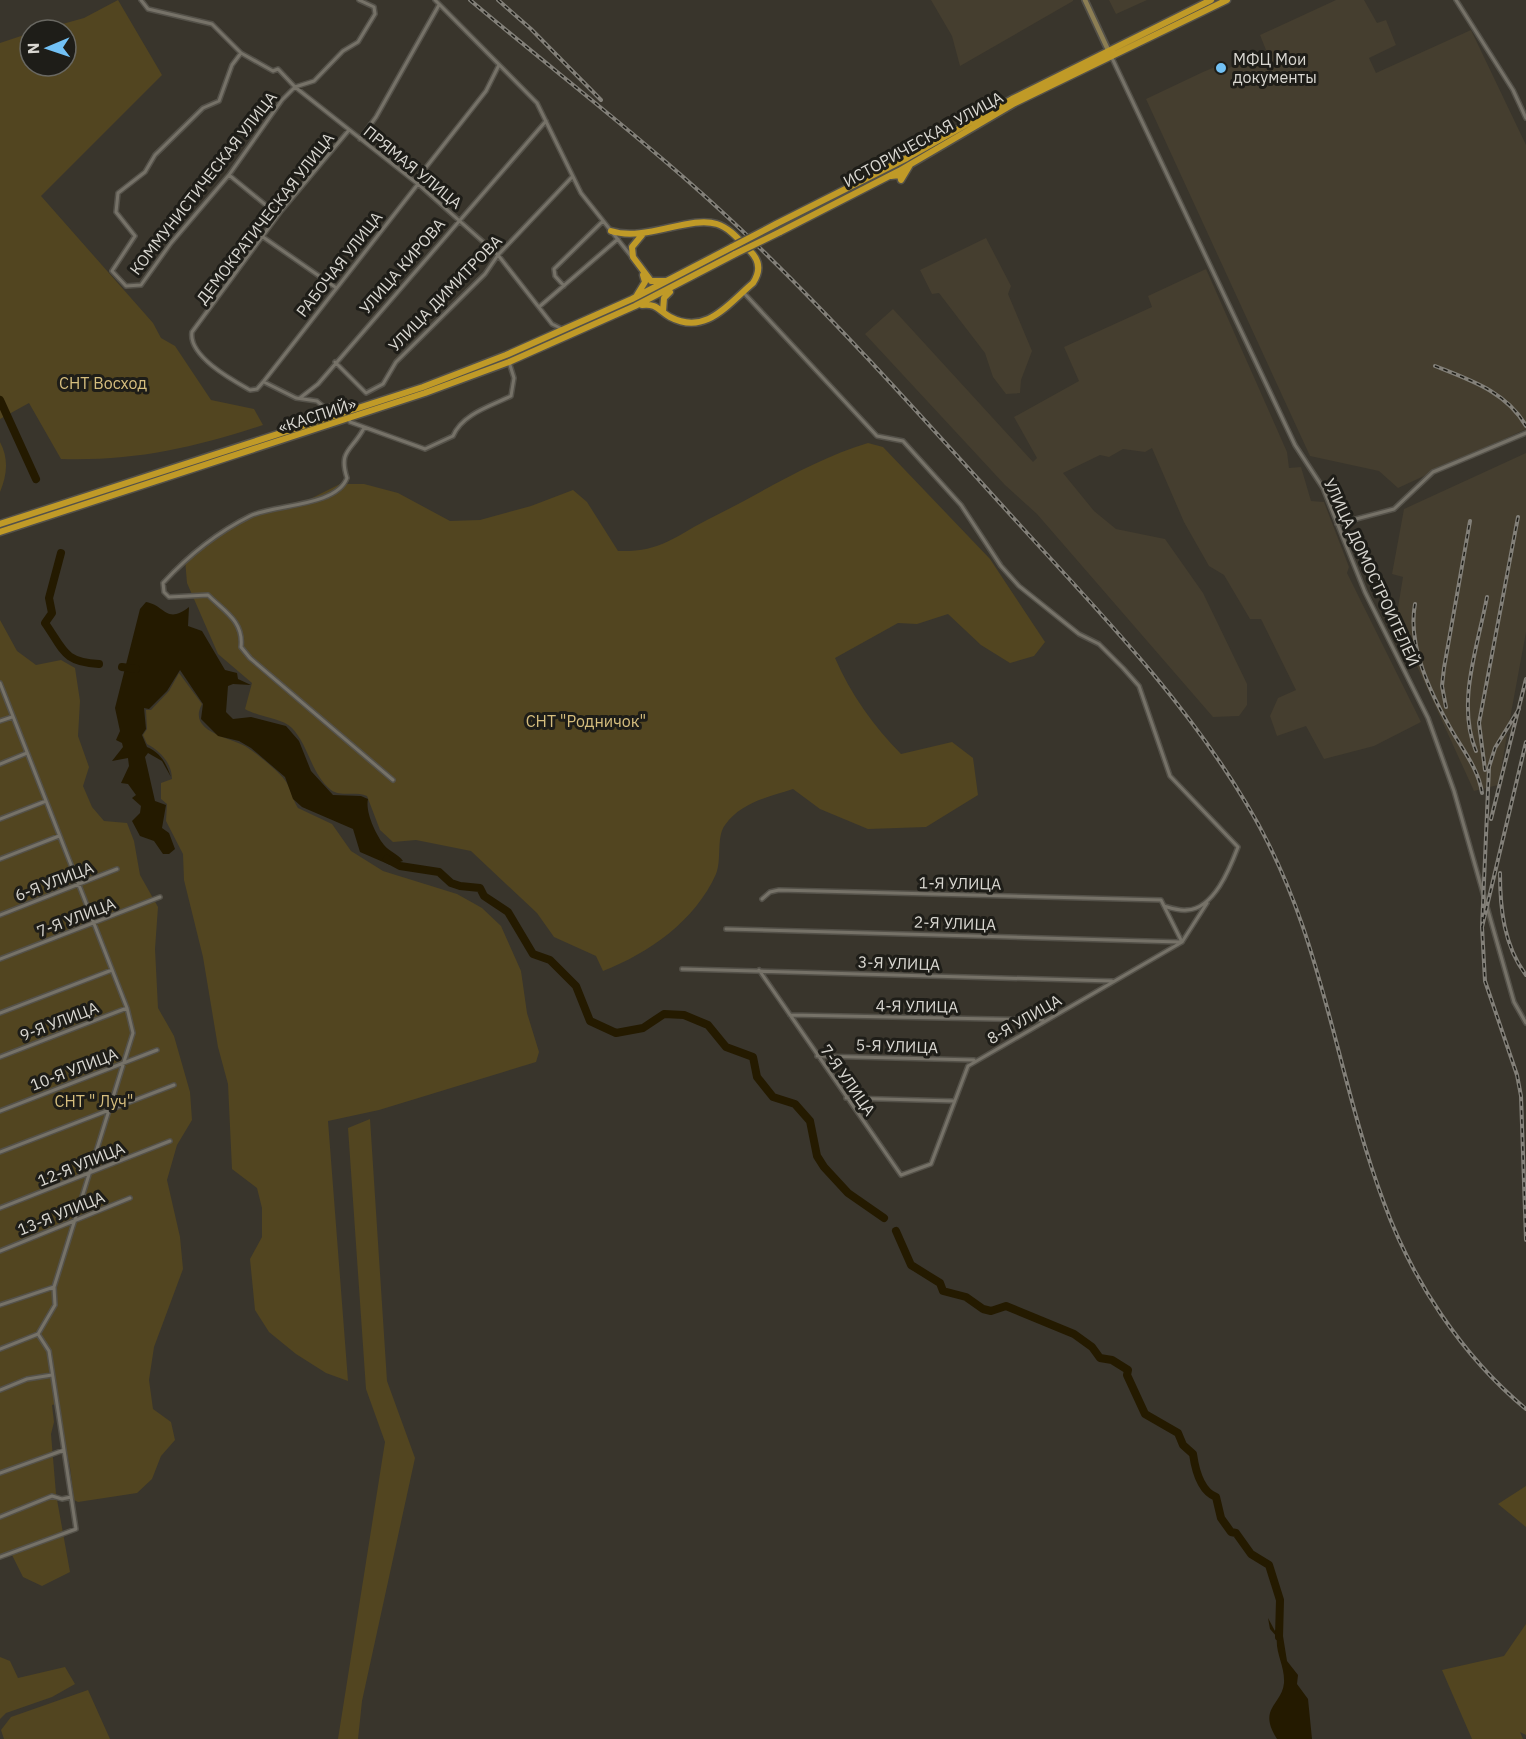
<svg xmlns="http://www.w3.org/2000/svg" width="1526" height="1739" viewBox="0 0 1526 1739" font-family="'IBM Plex Sans',sans-serif">
  <style>
    .built { fill: #453e2f }
    .green { fill: #524520 }
    .water { fill: #241a00 }
    .lines { fill: none; stroke-linecap: round; stroke-linejoin: round }
    .river { stroke: #241a00; stroke-width: 8 }
    .street-casing { stroke: #545149; stroke-width: 6 }
    .secondary-casing { stroke: #545149; stroke-width: 8 }
    .highway-casing { stroke: #545149; stroke-width: 9 }
    .street { stroke: #767268; stroke-width: 3 }
    .secondary { stroke: #8c7e54; stroke-width: 4.5 }
    .highway { stroke: #c09a27; stroke-width: 6 }
    .rail-casing { stroke: #838079; stroke-width: 4 }
    .rail { stroke: #1e1d18; stroke-width: 1.5; stroke-dasharray: 4.5; stroke-linecap: butt }
    .highway-bridge-casing { stroke: #545149; stroke-width: 9; stroke-linecap: butt }
    .highway-bridge { stroke: #c09a27; stroke-width: 6 }
    .poi-dot { fill: #72c1f5; stroke: #1e1d18; stroke-width: 2 }
    .labels { text-anchor: middle; dominant-baseline: central; stroke-width: 6; stroke-linejoin: round; paint-order: stroke }
    .poi-label { font-size: 16px; fill: #dad8d2; stroke: #1e1d18; text-anchor: start }
    .street-label { font-size: 16px; fill: #dad8d2; stroke: #1e1d18 }
    .park-label { font-size: 16px; fill: #d6be7e; stroke: #1e1d18 }
  </style>
  <rect width="100%" height="100%" fill="#39352c"/>
  <path class="built" d="M931 0H1073V1L960 66 952 36Z
    M1109 0H1147L1116 14Z
    M1336 0H1364L1377 23 1386 20 1396 45 1369 58 1376 73 1471 30 1526 145V429L1398 488 1379 471 1310 456 1146 99 1203 72 1222 64 1225 70 1266 50 1260 35Z
    M986 238 1011 286 1008 294 1032 351 1021 380 1020 393 1006 394 993 377 985 353 939 293 932 294 920 270Z
    M1206 269 1287 452 1289 468 1301 467 1311 501 1324 502 1349 567 1347 573 1421 722 1374 746 1324 759 1306 726 1277 736 1270 716 1278 698 1296 690 1261 619H1250L1224 575 1209 566 1184 522 1152 448 1145 452 1123 449 1109 457 1100 455 1063 473 1094 511 1116 529 1165 539 1203 593 1247 684V705L1239 716 1213 717 1037 514 1005 485 865 334 893 309 1033 462 1037 458 1014 417 1079 381 1064 347 1152 307 1148 296Z
    M1526 453V632L1509 724 1504 732 1507 735 1498 785 1474 791 1396 620 1403 577 1392 574 1404 509Z"/>
  <path class="green" d="M118 0 162 75 41 196 153 323 161 338 175 346 211 400 254 409 263 425C192 448 136 461 61 459L29 403 0 419V43L30 33V66H66V30H41L84 18Z
    M0 442C9 459 7 475 0 492Z
    M868 443 883 447 990 559 1045 642 1034 656 1010 663 981 645 948 614 917 624 898 623 835 658C850 693 874 727 901 754L952 742 973 758 978 795 926 827 868 829 820 809 793 789C769 797 741 802 725 825 716 837 722 860 716 874 695 921 649 953 603 971L596 956 554 937 537 913 471 851 416 840 393 842 380 830 367 796C356 791 340 797 331 790 311 774 309 746 292 728 282 718 258 717 245 709L252 683 218 654 187 583 185 559 226 527 253 512 310 499 340 484H364L398 493 450 521 480 520 531 506 573 490 587 502 618 551C661 552 672 538 707 520 760 494 811 460 868 443Z
    M0 620 17 651 36 665 61 660 75 668 80 701 78 736 89 767 83 786 92 807 104 821 127 823 134 841 140 875 158 907 155 949 158 1008 174 1036 190 1092 192 1120 177 1145 167 1180 180 1237 183 1269 154 1347 149 1380 153 1409 171 1422 175 1440 161 1456 152 1479 137 1493 78 1502 74 1500 70 1467 56 1404 52 1405 54 1422 51 1434 56 1494 70 1572 42 1586 23 1577 12 1555 0 1559Z
    M179 673 202 704C186 733 234 738 248 748 257 754 278 771 284 779 291 787 292 799 298 808L332 824 351 851 383 871 457 894 482 908 501 926 521 971 527 1013 539 1052 536 1062 379 1110 328 1121 348 1381 326 1373 296 1354 269 1332 255 1310 250 1259 262 1237V1208L257 1188 232 1169 228 1084 218 1047 203 957 184 880 183 854 166 821 167 804 161 799V783L172 779C172 763 160 751 147 744L143 735 147 729 146 710H151L169 691Z
    M370 1119 387 1381 415 1458 362 1701 358 1739H338L385 1442 366 1389 348 1128Z
    M1526 1486V1527L1498 1504Z
    M1526 1624V1735L1520 1732 1523 1739H1472L1442 1670 1504 1656Z
    M0 1657 10 1661 18 1678 65 1667 75 1684 52 1697 6 1713 0 1719Z
    M88 1690 110 1739H4L1 1730 11 1717Z"/>
  <path class="water" d="M146 602C165 605 166 625 189 607L188 626 202 631 225 670 237 673 238 679 251 685 233 684 228 686 226 712 233 719 251 717 286 726 299 741 311 771 333 795 361 796 368 799C365 812 376 835 384 845 390 852 398 854 403 861L390 865 360 852 353 829 302 807 293 799 285 777 251 748 239 741 218 736 201 719 203 704 180 670 167 691 149 709 144 708 146 729 142 735 147 747C161 753 166 763 171 777L162 761 148 753 145 757 155 801 166 805 162 828 169 833 175 849 169 854H163L154 841 140 836 132 821 140 813 141 806 132 798 136 795 128 784 121 783 129 766 128 758 112 761 123 747 122 743 116 740 120 731 115 708 140 609Z
    M1268 1618 1275 1631 1277 1628 1283 1636 1287 1661 1298 1675 1297 1684 1308 1699 1312 1739H1277C1257 1708 1282 1705 1284 1683 1285 1666 1275 1653 1277 1637L1270 1629Z"/>
  <g class="lines">
    <path class="river" d="M0 400 36 479
      M61 553 49 598 52 613 45 623C64 650 63 662 99 664
      M122 667 136 669
      M387 859 400 866 439 872 451 883 460 886 480 888 484 896 508 912 533 954 550 960 576 986 590 1021 616 1033 643 1028 664 1014 684 1015 708 1025 726 1047 753 1057 757 1077 773 1097 795 1104 810 1121 817 1156 824 1167 848 1193 884 1218
      M896 1231 911 1265 940 1283 943 1291 966 1297 983 1309 991 1311 1006 1306 1074 1334 1092 1347 1100 1358 1112 1360 1128 1370 1127 1375 1145 1414 1178 1433 1183 1445 1193 1454C1195 1468 1200 1491 1216 1497L1221 1518 1231 1532 1236 1533 1251 1554 1269 1565 1280 1600 1279 1637"/>
    <defs>
      <path id="street" d="M141 0 148 9 212 24 241 53 273 71 278 69 295 87 418 184 498 255 552 324 562 329
        M435 0 537 103 581 193 631 256
        M1456 0 1513 90 1526 118
        M241 53 232 65 219 101 203 108 155 155 145 172 118 193 116 212 135 236 112 271 126 286 141 285 171 243 229 175 282 100 295 87 314 81 343 51 358 42 375 14 374 7 359 0
        M1112 58 1295 445 1323 488 1365 592 1428 718 1454 791 1514 1002 1526 1023
        M349 130 281 211 192 332C188 356 232 380 250 390L257 389 264 381 418 184 420 175 486 91 499 65
        M360 139 376 117 439 5
        M229 175 267 206 281 211
        M263 237 335 287
        M564 286 555 276 554 269 603 221
        M744 293 877 436 903 441 961 505 1001 566 1019 586 1079 634 1099 644 1123 668 1139 686 1170 776 1238 847C1230 868 1214 909 1187 910 1179 911 1171 908 1164 906
        M539 307 618 239
        M335 362 366 393 383 384 396 362 485 274 498 255 572 177
        M264 382 296 398 317 401 324 407 332 406 338 413
        M300 398 318 384 546 121
        M349 419 350 422 425 449 453 436C462 414 491 406 511 396L514 378 509 362
        M364 428C352 451 338 450 347 478 336 507 274 504 250 516 218 532 187 557 163 583L164 592 169 597 208 595C224 611 244 621 241 647L250 658 393 780
        M1337 524 1394 509 1433 472 1526 433
        M0 683 127 1008 133 1033 54 1287 55 1305 38 1334 0 1349
        M0 721 12 717
        M0 764 27 753
        M0 819 46 801
        M0 859 59 836
        M762 899 770 892 779 890 1161 900 1182 942
        M0 915 117 869
        M726 929 1180 942
        M0 959 160 897
        M682 969 1112 981
        M759 970 901 1175 931 1164 968 1066 1182 942 1207 903
        M0 1013 112 970
        M790 1015 1043 1020
        M817 1056 974 1060
        M0 1057 127 1008
        M846 1098 953 1101
        M0 1111 157 1050
        M0 1152 174 1085
        M0 1208 170 1141
        M0 1251 130 1198
        M0 1305 54 1287
        M0 1390 27 1379 52 1375
        M0 1473 64 1450
        M0 1517 52 1496 62 1499 71 1497
        M0 1557 76 1529 49 1351 38 1334"/>
      <path id="secondary" d="M1085 0 1109 52"/>
      <path id="highway" d="M891 176 900 175 901 180 910 165
        M776 224 907 158 1012 99 1211 0
        M611 231C645 242 690 215 717 224 730 228 740 241 749 250 760 260 761 271 753 283 728 304 706 336 670 317 659 311 657 303 642 305
        M780 232 899 171 1015 103 1227 0
        M642 235 632 247 633 257 651 281H665
        M637 295 645 282 643 275
        M663 311 664 298 670 292
        M0 524 423 387 506 355 632 299 732 247
        M0 532 425 393 509 362 635 306 735 254"/>
    </defs>
    <use href="#street" class="street-casing"/>
    <use href="#secondary" class="secondary-casing"/>
    <use href="#highway" class="highway-casing"/>
    <use href="#street" class="street"/>
    <use href="#secondary" class="secondary"/>
    <use href="#highway" class="highway"/>
    <defs>
      <path id="rail" d="M470 0C568 83 674 162 765 253 853 339 935 432 1018 523 1099 612 1184 699 1246 803 1324 931 1333 1067 1384 1203 1412 1280 1462 1356 1526 1409
        M498 0 531 29 601 100
        M1435 366C1470 380 1507 392 1526 426
        M1415 604C1407 646 1431 694 1452 731 1463 750 1479 770 1482 793
        M1446 707 1442 686 1444 668 1470 521
        M1519 709 1495 748 1489 767 1482 927 1526 742
        M1476 751C1456 703 1478 646 1487 597
        M1485 770 1479 723 1518 517
        M1491 819 1526 679
        M1500 873C1500 909 1504 946 1526 975
        M1482 927 1485 981 1517 1075 1521 1096 1526 1240"/>
    </defs>
    <use href="#rail" class="rail-casing"/>
    <use href="#rail" class="rail"/>
    <defs>
      <path id="highway-bridge" d="M732 247 776 224
        M735 254 780 232"/>
    </defs>
    <use href="#highway-bridge" class="highway-bridge-casing"/>
    <use href="#highway-bridge" class="highway-bridge"/>
  </g>
  <circle class="poi-dot" cx="1221" cy="68" r="6"/>
  <g class="labels">
    <g class="poi-label">
      <text x="1233" y="59">МФЦ Мои<tspan x="1233" dy="18">документы</tspan></text>
    </g>
    <g class="street-label">
      <text transform="translate(923 139) rotate(-29)">ИСТОРИЧЕСКАЯ УЛИЦА</text>
      <text transform="translate(413 167) rotate(39)">ПРЯМАЯ УЛИЦА</text>
      <text transform="translate(203 183) rotate(-52)">КОММУНИСТИЧЕСКАЯ УЛИЦА</text>
      <text transform="translate(265 218) rotate(-52)">ДЕМОКРАТИЧЕСКАЯ УЛИЦА</text>
      <text transform="translate(339 264) rotate(-52)">РАБОЧАЯ УЛИЦА</text>
      <text transform="translate(402 266) rotate(-49)">УЛИЦА КИРОВА</text>
      <text transform="translate(445 293) rotate(-46)">УЛИЦА ДИМИТРОВА</text>
      <text transform="translate(317 415) rotate(-18)">«КАСПИЙ»</text>
      <text transform="translate(1372 572) rotate(65)">УЛИЦА ДОМОСТРОИТЕЛЕЙ</text>
      <text transform="translate(54 881) rotate(-21)">6-Я УЛИЦА</text>
      <text transform="translate(960 883) rotate(1)">1-Я УЛИЦА</text>
      <text transform="translate(76 917) rotate(-21)">7-Я УЛИЦА</text>
      <text transform="translate(955 923) rotate(2)">2-Я УЛИЦА</text>
      <text transform="translate(899 963) rotate(2)">3-Я УЛИЦА</text>
      <text transform="translate(917 1006) rotate(1)">4-Я УЛИЦА</text>
      <text transform="translate(1024 1019) rotate(-30)">8-Я УЛИЦА</text>
      <text transform="translate(59 1021) rotate(-21)">9-Я УЛИЦА</text>
      <text transform="translate(897 1046) rotate(2)">5-Я УЛИЦА</text>
      <text transform="translate(74 1069) rotate(-21)">10-Я УЛИЦА</text>
      <text transform="translate(848 1080) rotate(55)">7-Я УЛИЦА</text>
      <text transform="translate(81 1164) rotate(-22)">12-Я УЛИЦА</text>
      <text transform="translate(61 1213) rotate(-22)">13-Я УЛИЦА</text>
    </g>
    <g class="park-label">
      <text x="103" y="383">СНТ Восход</text>
      <text x="586" y="721">СНТ "Родничок"</text>
      <text x="94" y="1101">СНТ " Луч"</text>
    </g>
  </g>
  <g transform="translate(48 48) rotate(268)"><circle r="28" fill="#1e1d18" stroke="#696862" stroke-width="1.5"/>
  <path d="M0-4.5L10 22L0 15L-10 22Z" fill="#72c1f5"/>
  <text y="-9" font-size="16" font-weight="bold" text-anchor="middle" fill="#dad8d2">N</text>
  </g>
</svg>
